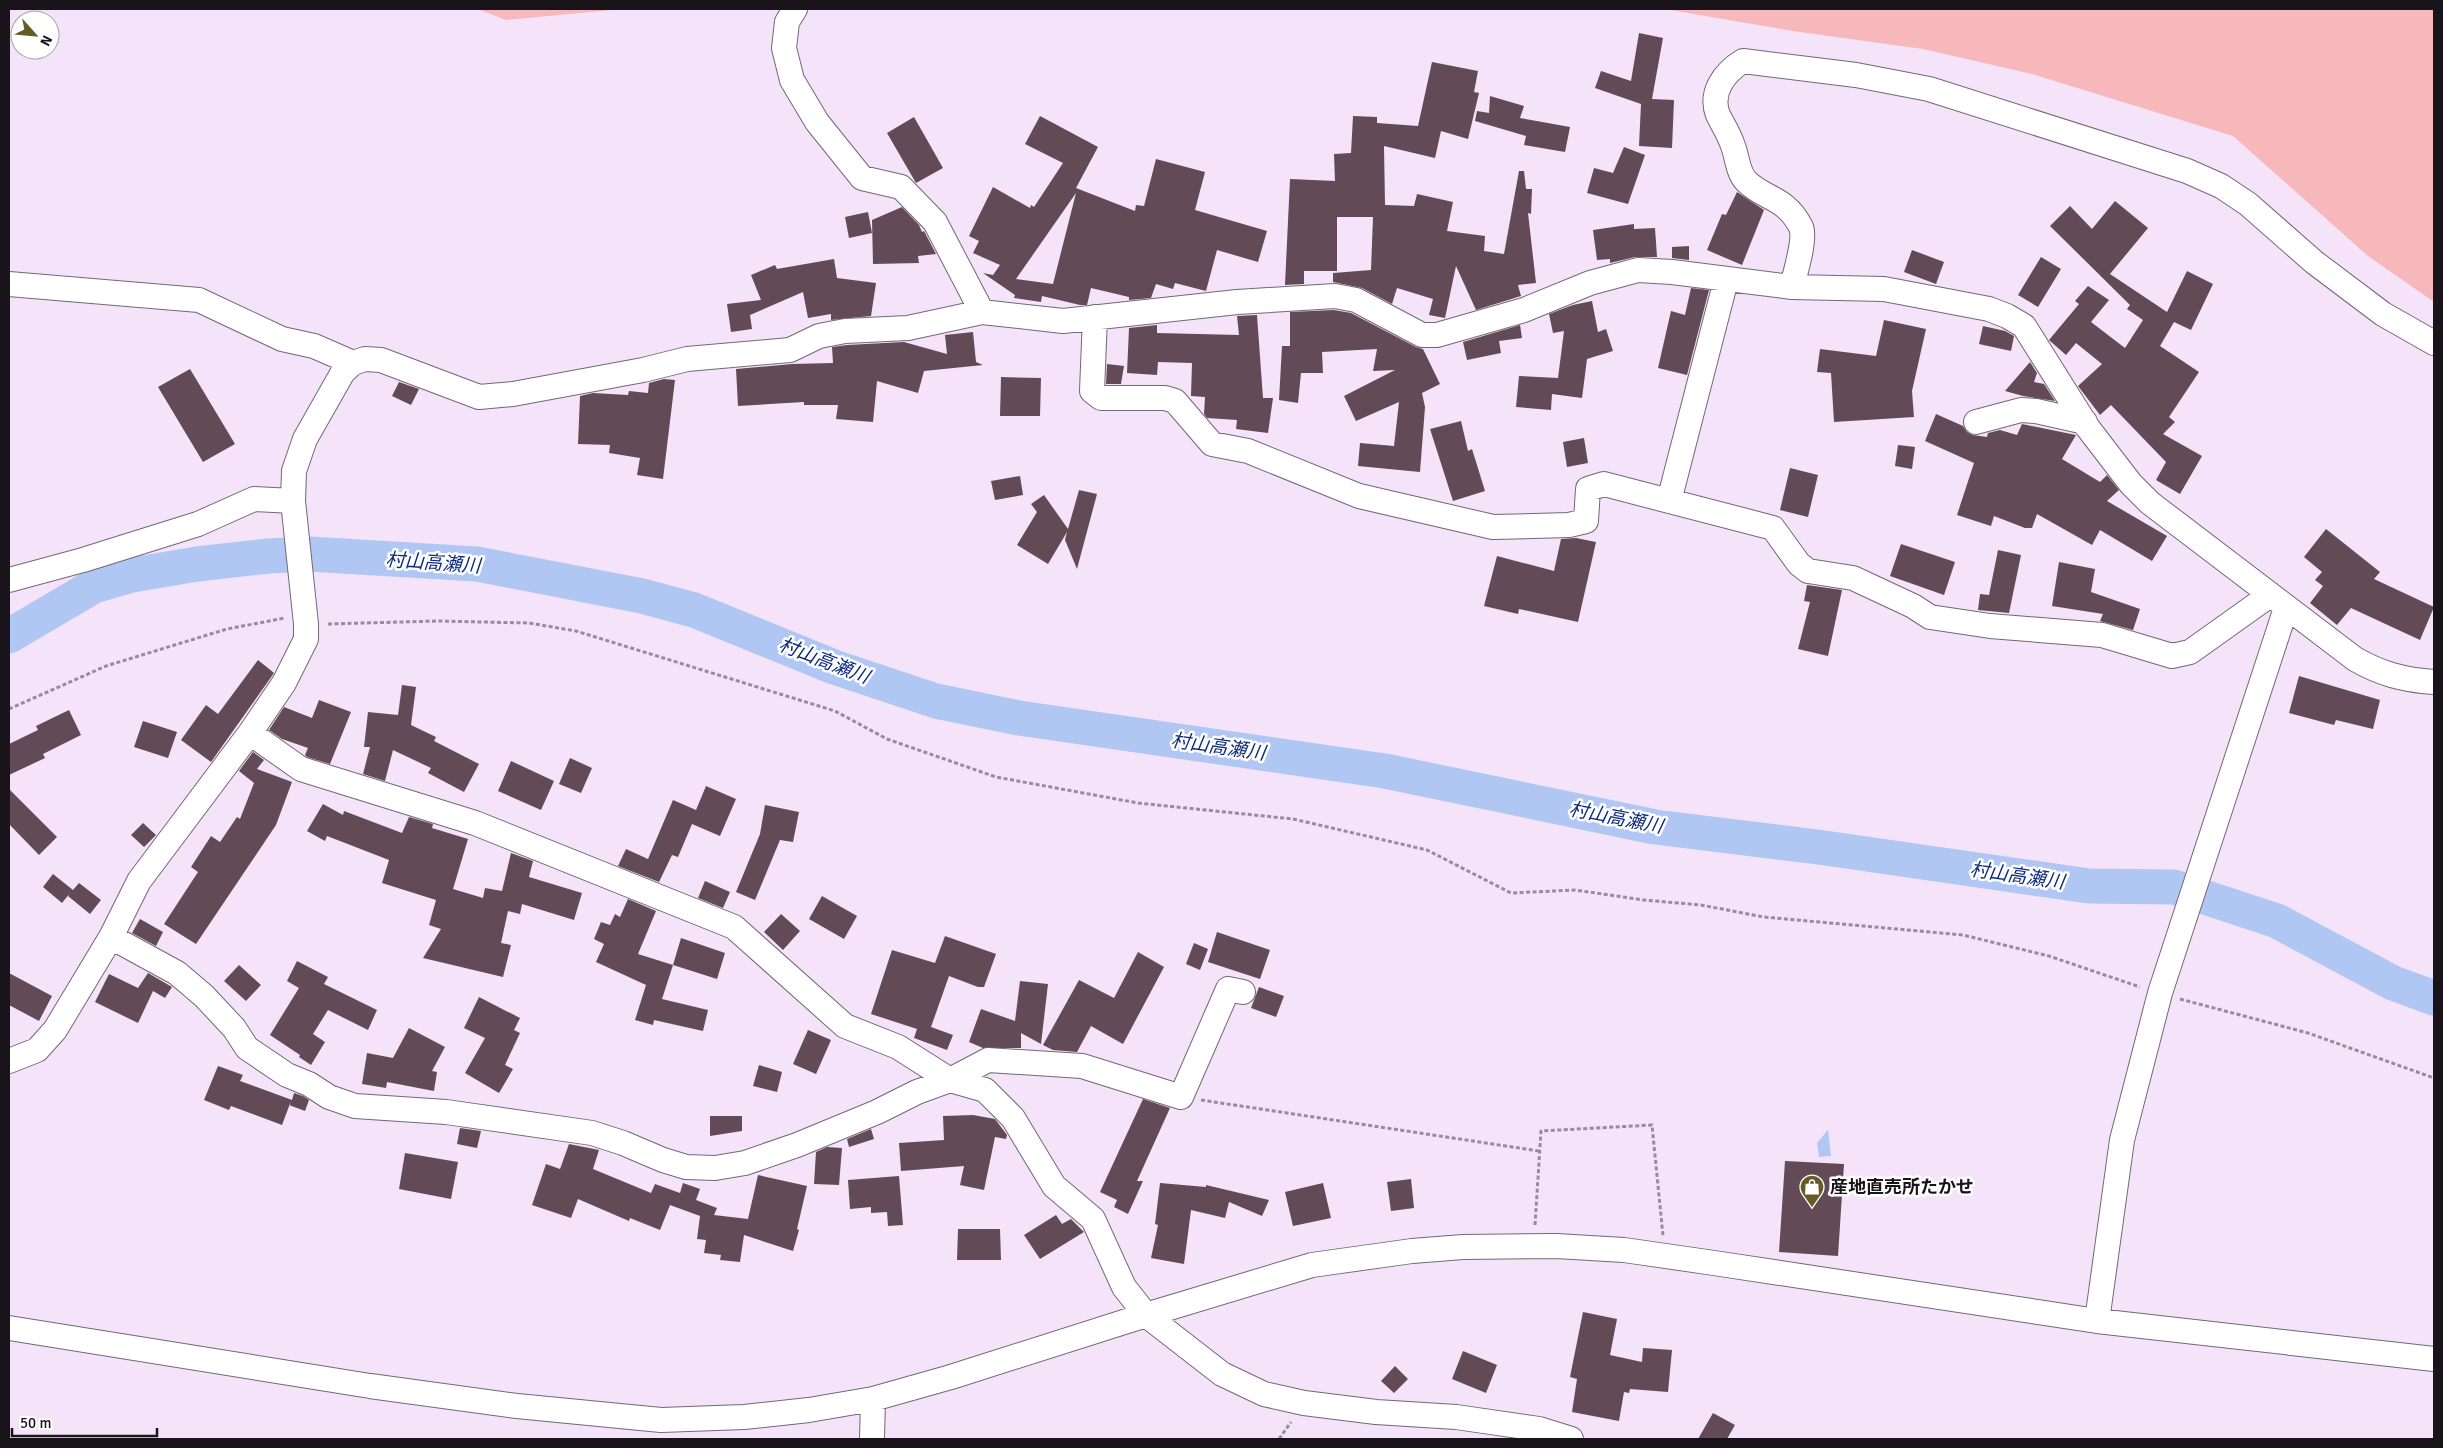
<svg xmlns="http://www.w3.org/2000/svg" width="2443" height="1448" viewBox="0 0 2443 1448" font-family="Signika,'Noto Sans JP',sans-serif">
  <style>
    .green { fill: #f7b8bb }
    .water { fill: #b0c6f3 }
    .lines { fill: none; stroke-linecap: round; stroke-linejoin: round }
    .river { stroke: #b0c6f3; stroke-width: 35 }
    .building { fill: #624b56; fill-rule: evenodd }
    .minor-casing { stroke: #756678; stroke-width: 26 }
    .path { stroke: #988b9b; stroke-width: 3; stroke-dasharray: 4 2.5; stroke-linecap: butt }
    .minor { stroke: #fff; stroke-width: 24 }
    .labels { text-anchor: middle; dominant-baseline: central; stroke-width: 5; stroke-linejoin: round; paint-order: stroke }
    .poi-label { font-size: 18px; font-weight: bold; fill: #19131a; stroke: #fff; text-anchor: start }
    .water-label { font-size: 19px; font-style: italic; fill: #0e2a7e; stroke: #fff }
  </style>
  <rect width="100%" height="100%" fill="#f5e3f9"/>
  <path class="green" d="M478 9H622L506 20Z
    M1665 9H2434V302L2368 256 2233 136 2032 74 1923 49 1793 31Z"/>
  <path class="water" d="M1828 1130 1831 1156 1819 1157 1817 1143Z"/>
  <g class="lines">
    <path class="river" d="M9 636 94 586 132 575 197 564 269 556 309 554 477 564 642 596 694 610 834 667 936 701 1019 718 1385 771 1655 827 1818 847 2089 886 2174 887 2277 921 2393 983 2434 998"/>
  </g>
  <path class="building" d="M1639 33 1663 38 1652 99 1674 100 1672 148 1639 146 1641 104 1595 88 1601 71 1631 81Z
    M1432 62 1478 71 1474 92 1479 93 1468 139 1441 131 1435 158 1384 146 1385 205 1414 206 1417 194 1453 202 1447 231 1485 236 1484 251 1504 254 1519 171H1524L1526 189H1532L1531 214 1528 213 1536 283 1518 285 1521 296 1476 310 1456 266 1445 318 1429 315 1433 299 1397 288 1392 304 1362 288 1333 282V273L1371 270 1373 217H1337V271H1304V284L1285 285 1290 179 1335 181 1334 154 1351 153 1353 116 1377 117V123L1418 126Z
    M1490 96 1524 106 1520 118 1570 127 1565 152 1524 145 1526 136 1475 121 1477 111 1489 113Z
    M1040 116 1098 147 1076 188 1135 211 1136 205 1144 206 1156 159 1205 172 1195 210 1267 231 1258 262 1217 250 1206 291 1175 283 1173 289 1156 284 1151 298 1129 300V297L1091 288 1087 305H1080L1042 296 1041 302 1014 298 1015 295 983 273 993 275 1000 265 973 253 979 241 969 236 993 187 1030 208 1031 205 1034 207 1063 163 1025 144ZM1076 193 1053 284 1016 279Z
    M914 117 943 168 916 183 887 133Z
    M1624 147 1645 155 1628 204 1587 193 1594 168 1613 173Z
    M1737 192 1764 210 1742 265 1707 250 1722 214 1726 215Z
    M2115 201 2148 228 2110 274 2167 312 2187 271 2213 284 2191 330 2174 322 2160 346 2199 372 2169 417 2175 422 2163 434 2202 456 2180 494 2156 480 2166 462 2111 405 2100 415 2078 386 2102 364 2076 343 2066 355 2049 340 2079 304 2075 301 2088 286 2109 300 2091 322 2125 348 2143 320 2127 309 2130 305 2050 226 2070 206 2092 229Z
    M902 207 919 225 922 232 924 231 936 254 918 256 919 263 873 264 872 220Z
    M868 212 872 233 849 238 845 217Z
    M1634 224V229L1655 228 1657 257H1635L1610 263V259L1597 260 1593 230Z
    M1689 246V260L1672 258V247Z
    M1912 250 1944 262 1936 284 1904 272Z
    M2041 257 2061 269 2038 307 2018 295Z
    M834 259 837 278 876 283 871 316 831 320V314L808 318 803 292 750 315 752 329 731 332 727 304 761 300 751 275 775 265 777 269Z
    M1691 288 1709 290 1687 375 1658 368 1671 311 1685 315Z
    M1592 301 1598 332 1606 329 1613 351 1587 359 1582 398 1552 394 1551 410 1516 407 1519 376 1558 378 1564 331 1553 333 1549 314 1573 305Z
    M1334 310 1351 313 1416 347 1423 349 1440 384 1422 393 1425 407 1420 472 1358 466 1360 443 1394 446 1399 402 1356 421 1344 396 1395 370 1373 371 1377 349 1322 352 1323 373H1301L1298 403 1279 400 1282 346H1290V312Z
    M1257 315 1263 398H1273L1268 433 1236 429 1237 420 1207 418 1204 414 1205 397 1191 396 1192 363 1158 362 1157 375 1127 373 1129 328 1157 325V333L1239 335 1237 316Z
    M1884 320 1926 329 1912 391 1914 417 1834 422 1831 373 1817 372 1820 349 1876 356Z
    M1520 325 1522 338 1499 341 1501 353 1467 360 1463 342Z
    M1983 326 2005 331 2014 336 2011 351 1979 344Z
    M973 332 976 362 983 365 924 371 918 393 877 381 873 422 836 419 838 405H804V402L738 406 736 369 792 364 833 363 832 347 847 345 904 342 947 354 945 335Z
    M2030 362 2037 373 2034 382 2044 384 2055 401 2023 396 2005 391Z
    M1107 364 1124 366 1121 384H1106Z
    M190 369 235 444 203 462 158 387Z
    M1001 377 1041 378 1040 416H1000Z
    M664 379 675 380 663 479 637 475 640 458 609 453 610 445 578 444 580 396 593 393 628 395 629 391 648 393 649 383Z
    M399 382 419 389 411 405 392 396Z
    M1936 414 1963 426 1967 432 1973 435 1987 437 1988 433 2000 430 2017 435 2022 424 2076 435 2062 459 2100 482 2107 475 2119 490 2107 501 2167 536 2152 561 2100 530 2092 545 2037 514 2032 528H2025L1994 516 1991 526 1957 515 1974 463 1925 441Z
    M1461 421 1468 451 1472 449 1485 491 1453 501 1430 429Z
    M1584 438 1588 463 1567 467 1563 442Z
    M1898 445 1915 447 1912 469 1895 466Z
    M1790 468 1818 475 1808 517 1780 510Z
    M1020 476 1023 495 995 500 991 481Z
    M1079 490 1097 494 1077 569 1065 540 1067 532 1048 564 1017 545 1037 512 1031 504 1044 495 1068 529Z
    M2326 529 2380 572 2374 579 2434 607 2420 640 2351 608 2337 625 2310 603 2323 586 2315 580 2322 572 2304 557Z
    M1576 538 1596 542 1578 622 1519 609 1518 614 1484 606 1497 556 1554 571 1561 539Z
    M1901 544 1955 562 1944 595 1890 576Z
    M1998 550 2021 555 2009 613 1978 610 1980 594 1989 595Z
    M2059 562 2095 569 2091 592 2140 609 2133 630 2100 621 2103 614 2052 606Z
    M1807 585 1842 590 1828 656 1798 649 1810 602 1804 601Z
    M258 660 274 673 211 762 181 740 206 705 218 714Z
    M2299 676 2380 700 2373 729 2336 720 2334 725 2289 713Z
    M402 685 416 687 411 725 436 737 434 741 479 764 464 792 428 773 431 768 393 750 385 781 363 774 370 747H364L368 712 398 715Z
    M319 700 351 712 330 764 307 757 305 755 308 748 282 739 269 730 284 707 312 718Z
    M69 710 81 735 43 754 45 758 9 775V744L38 730 36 726Z
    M143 721 177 732 168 758 134 747Z
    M253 752 264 760 257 769 292 782 276 825 196 944 164 924 198 872 191 867 211 836 220 842 237 817 240 819 254 783 239 771Z
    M570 758 592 768 581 793 559 784Z
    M511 761 554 781 541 810 498 791Z
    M706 786 736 799 720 836 692 824 678 857 672 855 659 882 618 866 626 849 648 859 673 800 696 810Z
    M9 789 57 837 39 855 9 824Z
    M323 804 343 815 344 811 402 833 409 817 433 824 432 828 468 839 453 889 483 898 485 888 502 891 511 853 533 861 529 877 582 893 574 920 522 904 520 914 508 911 501 943 511 945 503 977 423 958 441 929 429 925 436 900 382 883 389 860 327 836 325 841 307 831Z
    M765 805 799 812 793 842 780 840 755 900 736 892 760 834Z
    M143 823 156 835 144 847 131 835Z
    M53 874 73 890 79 883 101 900 90 914 68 896 70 893 62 903 43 887Z
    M705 881 730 892 723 908 698 898Z
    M822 896 857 916 844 939 809 919Z
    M628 899 656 911 638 954 673 965 662 999 708 1010 703 1031 654 1020 653 1025 635 1020 646 985 596 962 604 944 594 939 601 922 610 925 615 914 620 917Z
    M781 914 800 931 783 950 764 932Z
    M140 919 163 932 156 946 132 933Z
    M1217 932 1270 950 1260 979 1208 962Z
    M945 936 996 954 984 987H978L949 976 931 1027 953 1035 947 1050 914 1038 917 1029 871 1014 892 950 935 963Z
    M681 938 725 953 717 979 673 965Z
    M1194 943 1208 949 1200 970 1186 964Z
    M1138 952 1164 967 1123 1044 1091 1026 1077 1052 1053 1050 1043 1045 1079 980 1114 998Z
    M297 961 328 977 324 984 377 1010 368 1030 328 1010 313 1034 325 1042 311 1065 299 1057 300 1055 270 1035 299 988 287 981Z
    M239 965 261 985 246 1001 224 981Z
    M9 973 52 996 39 1021 9 1005Z
    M148 973 172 987 165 998 153 991 138 1023 95 1002 109 974 138 988Z
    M1020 981 1048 984 1041 1044 1021 1033V1048H983L969 1042 981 1009 1015 1021Z
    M1259 987 1284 996 1276 1017 1251 1008Z
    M479 997 520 1018 514 1030 520 1033 505 1065 513 1069 499 1093 465 1073 485 1038 464 1028Z
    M409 1028 445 1047 432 1071 437 1072 434 1091 387 1082 386 1088 362 1084 367 1053 393 1058Z
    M808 1030 831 1040 816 1074 793 1064Z
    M759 1065 782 1072 777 1092 753 1086Z
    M218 1066 243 1075 240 1081 292 1100 294 1093 303 1096 309 1100 305 1111 289 1105 291 1101 282 1125 231 1106 229 1110 204 1100Z
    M1143 1099 1170 1108 1137 1181H1143L1128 1214 1114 1207 1117 1200 1100 1192Z
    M973 1115 995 1119 1007 1135 1006 1139 995 1137 984 1190 960 1185 964 1166 901 1171 899 1143 944 1140 943 1116Z
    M710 1116H742V1131L710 1136Z
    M460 1128 481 1131 477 1148 457 1144Z
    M871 1129 874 1139 849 1147 847 1139Z
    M569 1144 599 1150 593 1169 651 1193 655 1184 680 1193 683 1183 700 1189 696 1200 717 1208 714 1215 748 1219 758 1175 807 1186 797 1229 799 1230 793 1251 744 1235 740 1262 720 1260 721 1255 704 1253 706 1240 697 1239 700 1216 670 1205 660 1230 630 1218 629 1221 578 1199 571 1218 532 1205 546 1164 560 1169Z
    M827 1147 842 1148 839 1185 814 1184 816 1152Z
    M405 1153 458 1162 451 1199 399 1189Z
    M1785 1161 1844 1164 1838 1256 1779 1252Z
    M899 1176 903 1225 888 1226 887 1212 871 1213V1207L850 1209 848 1180Z
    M1411 1179 1414 1208 1391 1211 1387 1182Z
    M1160 1183 1206 1187V1185L1269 1200 1262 1216 1229 1202 1225 1218 1191 1210 1184 1264 1151 1258 1158 1225 1155 1224Z
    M1323 1183 1331 1218 1293 1226 1285 1192Z
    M1056 1215 1062 1224 1071 1219 1084 1232 1040 1259 1024 1235Z
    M958 1229H1000L1001 1260H957Z
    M1583 1312 1617 1319 1610 1355 1642 1362 1643 1348 1672 1350 1668 1392 1630 1389 1629 1393 1624 1392 1619 1421 1572 1412 1577 1379 1570 1377Z
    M1463 1351 1497 1365 1486 1393 1452 1379Z
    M1395 1366 1408 1379 1394 1393 1381 1381Z
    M1713 1413 1735 1425 1727 1439H1698Z"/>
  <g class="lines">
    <defs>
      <path id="minor" d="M795 9 787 22 784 48 792 80 817 122 862 178 901 187 935 222 982 312
        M9 284 199 300 282 339 314 346 353 363
        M1792 287C1795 273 1806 239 1801 227 1785 196 1765 200 1746 181 1738 173 1737 156 1733 146 1729 134 1723 125 1718 115 1709 92 1725 72 1743 61L1856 75 1929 89 2187 171 2221 186 2248 204 2314 262 2383 314 2434 343
        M1095 317 1092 391 1101 398H1165L1175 401 1212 444 1248 451 1359 496 1493 527 1569 525 1586 521 1588 489 1604 484 1773 528 1799 564 1808 571 1853 578 1913 606 1930 617 1990 626 2102 635 2172 656 2190 652 2270 595
        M1976 422 2021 410 2036 411 2085 422
        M1669 501 1726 280
        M9 580 83 560 198 524 254 499 293 501
        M250 733 301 769 475 823 734 927 845 1026 898 1047 950 1080 985 1090 1013 1118 1054 1186 1093 1219 1124 1287 1146 1315 1222 1374 1264 1394 1304 1403 1376 1412 1456 1417 1539 1429 1571 1439
        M111 937 177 973 204 996 234 1028 247 1048 287 1075 309 1084 329 1097 355 1106 446 1112 592 1133 623 1143 663 1160 686 1167 715 1168 745 1163 797 1145 877 1112 917 1092 950 1080 988 1060 1082 1066 1181 1097 1228 989 1243 992
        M9 1061 37 1050 55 1030 111 937 139 881 250 733 284 683 306 639V624L293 501 294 471 305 439 343 372 353 363 365 359 381 360 479 397 513 394 643 370 687 359 790 350 819 336 845 331 908 328 982 312 1063 321 1237 302 1335 296 1356 300 1422 335H1437L1524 310 1590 283 1638 270 1672 272 1792 287 1884 289 1989 309 2007 316 2024 326 2088 428 2131 484 2150 503 2355 659C2381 674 2404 680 2434 682
        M2097 1321 2122 1140 2160 993 2286 608
        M9 1328 370 1386 517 1406 661 1420 744 1417 809 1410 873 1399 951 1377 1146 1315 1312 1265 1412 1251 1463 1247 1556 1246 1624 1250 1714 1263 2097 1321 2434 1359
        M872 1439 873 1399"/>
    </defs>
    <use href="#minor" class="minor-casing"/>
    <path class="path" d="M328 624 437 621 529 623 576 631 835 711 887 739 996 777 1138 803 1293 819 1427 850 1511 893 1575 890 1644 900 1701 905 1764 917 1963 935 2049 956 2140 987
      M9 709 106 666 227 629 285 618
      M2180 999 2308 1033 2434 1078
      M1201 1100 1539 1151
      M1535 1225 1541 1131 1652 1125 1663 1236
      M1279 1439 1291 1422"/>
    <use href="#minor" class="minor"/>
  </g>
  <defs>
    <symbol id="shop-pin" viewBox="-11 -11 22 30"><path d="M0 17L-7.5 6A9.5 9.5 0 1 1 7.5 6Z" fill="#645b27" stroke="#fff"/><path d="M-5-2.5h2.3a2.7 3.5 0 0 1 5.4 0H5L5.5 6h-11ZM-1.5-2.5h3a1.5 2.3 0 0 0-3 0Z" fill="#fff"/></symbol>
  </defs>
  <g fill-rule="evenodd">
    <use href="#shop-pin" x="1798" y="1173" width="28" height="38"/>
  </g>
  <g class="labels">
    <g class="poi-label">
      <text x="1830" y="1187">産地直売所たかせ</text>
    </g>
    <g class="water-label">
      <text transform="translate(433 563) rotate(4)">村山高瀬川</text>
      <text transform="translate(824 661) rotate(21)">村山高瀬川</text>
      <text transform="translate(1218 747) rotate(8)">村山高瀬川</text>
      <text transform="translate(1616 818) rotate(11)">村山高瀬川</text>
      <text transform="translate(2017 876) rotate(8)">村山高瀬川</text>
    </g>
  </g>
  <rect width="2443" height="1448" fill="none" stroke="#19131a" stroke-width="20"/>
  <g transform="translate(35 35) rotate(117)"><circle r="24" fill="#ffffff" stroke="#a3a1a3"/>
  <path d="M0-4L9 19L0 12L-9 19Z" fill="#645b27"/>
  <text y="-8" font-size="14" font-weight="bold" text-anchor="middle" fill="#19131a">N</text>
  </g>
  <path d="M12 1428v8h145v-8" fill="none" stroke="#19131a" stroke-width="2.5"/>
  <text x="20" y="1428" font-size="15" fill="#19131a" stroke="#ffffff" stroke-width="4" paint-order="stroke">50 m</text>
</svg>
